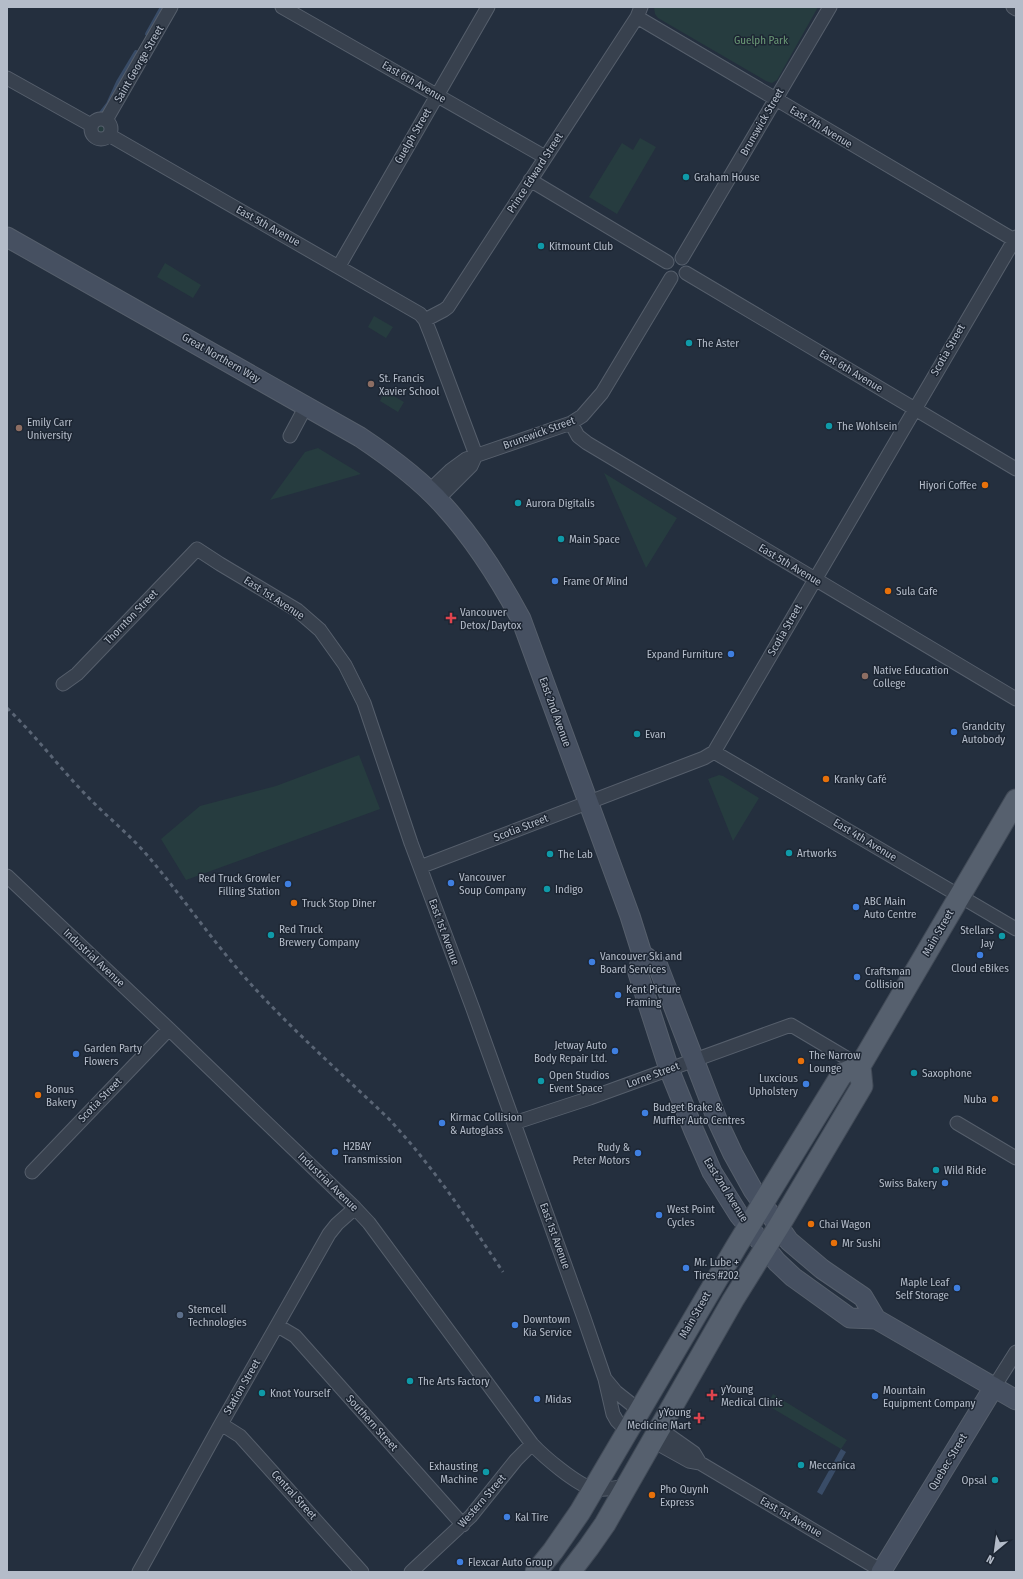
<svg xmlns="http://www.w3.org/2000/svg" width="1023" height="1579" viewBox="0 0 1023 1579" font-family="'Fira Sans Condensed',sans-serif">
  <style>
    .green { fill: #263c3f }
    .water { fill: #394c67 }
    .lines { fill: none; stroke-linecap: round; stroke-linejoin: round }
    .stream { stroke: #394c67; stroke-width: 4 }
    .minor-casing { stroke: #565f6c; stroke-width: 15 }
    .secondary-casing { stroke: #565f6c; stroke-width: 21 }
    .primary-casing { stroke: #414a57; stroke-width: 23 }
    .minor { stroke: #38414e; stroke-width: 13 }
    .secondary { stroke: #465061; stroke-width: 19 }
    .primary { stroke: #56606e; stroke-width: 21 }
    .rail { stroke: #5a6575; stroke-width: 3; stroke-dasharray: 4 4; stroke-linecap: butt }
    .culture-dot { fill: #0f9aa8; stroke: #1d2633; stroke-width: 1.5 }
    .education-dot { fill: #8d6e63; stroke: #1d2633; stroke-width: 1.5 }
    .food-dot { fill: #e8710a; stroke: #1d2633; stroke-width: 1.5 }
    .shop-dot { fill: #3f7fe0; stroke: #1d2633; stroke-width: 1.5 }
    .health-dot { fill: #e0444e; stroke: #1d2633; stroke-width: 1.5 }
    .service-dot { fill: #5c6f8a; stroke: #1d2633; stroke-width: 1.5 }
    .labels { text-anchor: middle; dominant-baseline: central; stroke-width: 3; stroke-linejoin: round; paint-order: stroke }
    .park-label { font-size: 11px; fill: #6b9a76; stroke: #1d2633 }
    .street-label { font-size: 11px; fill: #b4bcc9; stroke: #1d2633 }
    .poi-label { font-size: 11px; fill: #b4bcc9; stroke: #1d2633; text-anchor: start }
  </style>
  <rect width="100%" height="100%" fill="#242f3e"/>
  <path class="green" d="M654 7H818L777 80 772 83 766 81 658 18 655 14Z
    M93 129a7 7 0 1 1 14 0a7 7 0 1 1-14 0Z
    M640 138 656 147 617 214 589 197 622 143 633 150Z
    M165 263 201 285 193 298 157 277Z
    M374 316 393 327 386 338 368 327Z
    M385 391 404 402 398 412 380 401Z
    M318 448 361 474 270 500 305 452Z
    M604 473 677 518 646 568Z
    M359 755 380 809 186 880 161 839 200 806 276 786Z
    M719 775 723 776 759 798 733 841 708 779Z
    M773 1394 847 1440 841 1449 767 1405Z"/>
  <path class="water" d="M841 1449 846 1452 822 1495 817 1492Z"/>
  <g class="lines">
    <path class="stream" d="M147 34 162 7
      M101 113 108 104 118 82 136 52"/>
    <defs>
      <path id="minor" d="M282 7 545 157
        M641 7 637 17 1016 241
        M1013 7 1016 9
        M7 78 91 125
        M91 129a10 10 0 1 1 20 0a10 10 0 1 1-20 0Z
        M106 120 171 7
        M109 135 420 314 425 320 431 335 476 455
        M530 180 667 262
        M682 258 830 7
        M339 266 488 7
        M686 273 1016 469
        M425 320 444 310 448 307 637 17
        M571 423 578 436 587 443 1016 699
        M290 436 306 406
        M429 491 451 470 466 459 571 423 582 416 602 393 671 278
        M438 499 471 466 476 455
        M63 684 77 674 197 549 220 564 297 610 320 630 345 665 364 703 411 843 473 1009 584 1318 605 1379 613 1414 617 1421 628 1432
        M714 752 1016 929
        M420 867 704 758 714 752 1016 237
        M7 876 169 1029 355 1208 369 1223 532 1444C544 1457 576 1484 593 1489 600 1491 618 1487 627 1486
        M514 1123 590 1098 791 1025 860 1066
        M957 1123 1016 1158
        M32 1172 169 1029
        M278 1326 295 1336 463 1525
        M606 1380 616 1392 640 1411
        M994 1387 1016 1352
        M221 1424 240 1436 362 1572
        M660 1429 694 1453 700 1463
        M653 1441 689 1461 700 1463 882 1571
        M139 1572 221 1424 329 1234 337 1224 355 1208
        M411 1572 471 1516 516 1460 532 1444"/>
      <path id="secondary" d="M7 237 360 437C390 457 420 479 444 506 475 540 499 578 521 619L630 916 642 954 638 973 669 1069 694 1131 712 1172 739 1215 777 1262 793 1277 850 1318 876 1319 1016 1400
        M642 954 658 966 718 1122 733 1154 753 1190 789 1241 822 1269 863 1297 876 1319
        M881 1572 994 1387"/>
      <path id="primary" d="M536 1572 553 1551 580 1512 736 1247 842 1074 860 1066
        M570 1572 589 1547 605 1524 733 1300 779 1226 862 1086 860 1066 1016 800"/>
    </defs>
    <use href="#minor" class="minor-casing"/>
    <use href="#secondary" class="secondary-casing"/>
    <use href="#primary" class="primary-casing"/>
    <use href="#minor" class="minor"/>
    <use href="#secondary" class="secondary"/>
    <use href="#primary" class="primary"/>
    <path class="rail" d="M7 708C35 735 59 767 86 795 106 816 128 833 147 855 182 896 213 942 249 982 292 1030 341 1073 388 1118 432 1165 467 1218 503 1272"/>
  </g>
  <g class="culture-dot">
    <circle cx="686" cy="177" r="4"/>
    <circle cx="541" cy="246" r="4"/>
    <circle cx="689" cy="343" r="4"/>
    <circle cx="829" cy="426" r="4"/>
    <circle cx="518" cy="503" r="4"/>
    <circle cx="561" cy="539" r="4"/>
    <circle cx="637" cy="734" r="4"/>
    <circle cx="789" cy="853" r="4"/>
    <circle cx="550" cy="854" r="4"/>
    <circle cx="547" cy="889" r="4"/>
    <circle cx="271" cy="935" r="4"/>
    <circle cx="1002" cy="936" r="4"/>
    <circle cx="914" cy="1073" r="4"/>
    <circle cx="541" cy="1081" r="4"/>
    <circle cx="936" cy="1170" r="4"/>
    <circle cx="410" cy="1381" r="4"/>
    <circle cx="262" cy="1393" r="4"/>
    <circle cx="801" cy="1465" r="4"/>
    <circle cx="486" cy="1472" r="4"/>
    <circle cx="995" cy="1480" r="4"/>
  </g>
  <g class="education-dot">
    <circle cx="371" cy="384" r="4"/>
    <circle cx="19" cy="428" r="4"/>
    <circle cx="865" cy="676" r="4"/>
  </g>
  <g class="food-dot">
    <circle cx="985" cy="485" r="4"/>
    <circle cx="888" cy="591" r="4"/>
    <circle cx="826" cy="779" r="4"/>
    <circle cx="294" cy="903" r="4"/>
    <circle cx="801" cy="1061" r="4"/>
    <circle cx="38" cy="1095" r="4"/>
    <circle cx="995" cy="1099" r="4"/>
    <circle cx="811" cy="1224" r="4"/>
    <circle cx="834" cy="1243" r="4"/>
    <circle cx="652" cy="1495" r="4"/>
  </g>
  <g class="shop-dot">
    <circle cx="555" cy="581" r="4"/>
    <circle cx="731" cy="654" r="4"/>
    <circle cx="954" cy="732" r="4"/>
    <circle cx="451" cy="883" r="4"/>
    <circle cx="288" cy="884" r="4"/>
    <circle cx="856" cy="907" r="4"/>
    <circle cx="980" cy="955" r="4"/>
    <circle cx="592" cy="962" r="4"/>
    <circle cx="857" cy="977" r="4"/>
    <circle cx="618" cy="995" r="4"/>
    <circle cx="615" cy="1051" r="4"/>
    <circle cx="76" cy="1054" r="4"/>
    <circle cx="806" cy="1084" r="4"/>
    <circle cx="645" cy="1113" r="4"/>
    <circle cx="442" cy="1123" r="4"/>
    <circle cx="335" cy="1152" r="4"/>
    <circle cx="638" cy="1153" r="4"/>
    <circle cx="945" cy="1183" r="4"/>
    <circle cx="659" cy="1215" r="4"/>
    <circle cx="686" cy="1268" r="4"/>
    <circle cx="957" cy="1288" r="4"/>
    <circle cx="515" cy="1325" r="4"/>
    <circle cx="875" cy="1396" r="4"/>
    <circle cx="537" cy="1399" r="4"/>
    <circle cx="507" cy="1517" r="4"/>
    <circle cx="460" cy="1562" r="4"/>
  </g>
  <g class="health-dot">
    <path d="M449 612h4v4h4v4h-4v4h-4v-4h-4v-4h4z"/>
    <path d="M710 1389h4v4h4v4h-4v4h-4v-4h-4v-4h4z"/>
    <path d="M697 1412h4v4h4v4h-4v4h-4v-4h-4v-4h4z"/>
  </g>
  <circle class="service-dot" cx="180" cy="1315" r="4"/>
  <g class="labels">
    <g class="park-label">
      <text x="761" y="40">Guelph Park</text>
    </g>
    <g class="street-label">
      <text transform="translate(139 64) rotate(-60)">Saint George Street</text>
      <text transform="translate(414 82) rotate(30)">East 6th Avenue</text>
      <text transform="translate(762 122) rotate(-60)">Brunswick Street</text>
      <text transform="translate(821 127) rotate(31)">East 7th Avenue</text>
      <text transform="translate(413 136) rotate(-60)">Guelph Street</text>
      <text transform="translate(535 173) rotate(-57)">Prince Edward Street</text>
      <text transform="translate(268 226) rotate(29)">East 5th Avenue</text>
      <text transform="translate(948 350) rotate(-60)">Scotia Street</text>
      <text transform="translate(221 358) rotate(30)">Great Northern Way</text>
      <text transform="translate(851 371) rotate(31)">East 6th Avenue</text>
      <text transform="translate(539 433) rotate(-20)">Brunswick Street</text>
      <text transform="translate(790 565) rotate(31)">East 5th Avenue</text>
      <text transform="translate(274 598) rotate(33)">East 1st Avenue</text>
      <text transform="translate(131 617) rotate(-46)">Thornton Street</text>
      <text transform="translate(785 630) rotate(-60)">Scotia Street</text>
      <text transform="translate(555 712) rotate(70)">East 2nd Avenue</text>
      <text transform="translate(521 828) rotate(-21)">Scotia Street</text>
      <text transform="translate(865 840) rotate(31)">East 4th Avenue</text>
      <text transform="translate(444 932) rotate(70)">East 1st Avenue</text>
      <text transform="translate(938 933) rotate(-60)">Main Street</text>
      <text transform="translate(94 958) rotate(43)">Industrial Avenue</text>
      <text transform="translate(653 1075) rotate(-20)">Lorne Street</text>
      <text transform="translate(100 1100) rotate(-46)">Scotia Street</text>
      <text transform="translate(328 1182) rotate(44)">Industrial Avenue</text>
      <text transform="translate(726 1190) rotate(58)">East 2nd Avenue</text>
      <text transform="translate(555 1236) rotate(70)">East 1st Avenue</text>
      <text transform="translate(695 1315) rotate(-60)">Main Street</text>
      <text transform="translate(242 1387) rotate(-60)">Station Street</text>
      <text transform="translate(372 1423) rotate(48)">Southern Street</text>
      <text transform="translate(948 1462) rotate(-59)">Quebec Street</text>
      <text transform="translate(294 1495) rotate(48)">Central Street</text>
      <text transform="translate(482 1501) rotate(-49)">Western Street</text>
      <text transform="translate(791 1517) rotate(30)">East 1st Avenue</text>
    </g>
    <g class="poi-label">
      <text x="694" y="177">Graham House</text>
      <text x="549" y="246">Kitmount Club</text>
      <text x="697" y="343">The Aster</text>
      <text x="379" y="378">St. Francis<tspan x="379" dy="13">Xavier School</tspan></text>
      <text x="27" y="422">Emily Carr<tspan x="27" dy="13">University</tspan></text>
      <text x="837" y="426">The Wohlsein</text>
      <text x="977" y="485" text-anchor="end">Hiyori Coffee</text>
      <text x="526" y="503">Aurora Digitalis</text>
      <text x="569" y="539">Main Space</text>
      <text x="563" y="581">Frame Of Mind</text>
      <text x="896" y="591">Sula Cafe</text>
      <text x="460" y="612">Vancouver<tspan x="460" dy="13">Detox/Daytox</tspan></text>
      <text x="723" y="654" text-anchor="end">Expand Furniture</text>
      <text x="873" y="670">Native Education<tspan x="873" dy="13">College</tspan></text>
      <text x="962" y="726">Grandcity<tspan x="962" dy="13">Autobody</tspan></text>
      <text x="645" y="734">Evan</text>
      <text x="834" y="779">Kranky Café</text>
      <text x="797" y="853">Artworks</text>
      <text x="558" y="854">The Lab</text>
      <text x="459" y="877">Vancouver<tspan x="459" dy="13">Soup Company</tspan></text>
      <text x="280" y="878" text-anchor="end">Red Truck Growler<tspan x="280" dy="13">Filling Station</tspan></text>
      <text x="555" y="889">Indigo</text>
      <text x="864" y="901">ABC Main<tspan x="864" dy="13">Auto Centre</tspan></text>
      <text x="302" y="903">Truck Stop Diner</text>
      <text x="279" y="929">Red Truck<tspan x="279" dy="13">Brewery Company</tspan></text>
      <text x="994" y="930" text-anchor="end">Stellars<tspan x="994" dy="13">Jay</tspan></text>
      <text x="600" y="956">Vancouver Ski and<tspan x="600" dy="13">Board Services</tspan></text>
      <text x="980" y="968" text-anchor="middle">Cloud eBikes</text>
      <text x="865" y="971">Craftsman<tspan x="865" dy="13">Collision</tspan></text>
      <text x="626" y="989">Kent Picture<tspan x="626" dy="13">Framing</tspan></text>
      <text x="607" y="1045" text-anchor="end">Jetway Auto<tspan x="607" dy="13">Body Repair Ltd.</tspan></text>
      <text x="84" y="1048">Garden Party<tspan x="84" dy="13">Flowers</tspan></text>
      <text x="809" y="1055">The Narrow<tspan x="809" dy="13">Lounge</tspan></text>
      <text x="922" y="1073">Saxophone</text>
      <text x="549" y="1075">Open Studios<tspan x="549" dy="13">Event Space</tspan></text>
      <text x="798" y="1078" text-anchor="end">Luxcious<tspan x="798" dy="13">Upholstery</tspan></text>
      <text x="46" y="1089">Bonus<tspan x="46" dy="13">Bakery</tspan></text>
      <text x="987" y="1099" text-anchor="end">Nuba</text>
      <text x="653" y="1107">Budget Brake &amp;<tspan x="653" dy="13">Muffler Auto Centres</tspan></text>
      <text x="450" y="1117">Kirmac Collision<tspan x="450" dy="13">&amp; Autoglass</tspan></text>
      <text x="343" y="1146">H2BAY<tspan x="343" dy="13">Transmission</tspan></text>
      <text x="630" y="1147" text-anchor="end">Rudy &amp;<tspan x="630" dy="13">Peter Motors</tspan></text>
      <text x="944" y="1170">Wild Ride</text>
      <text x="937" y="1183" text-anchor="end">Swiss Bakery</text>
      <text x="667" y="1209">West Point<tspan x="667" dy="13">Cycles</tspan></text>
      <text x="819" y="1224">Chai Wagon</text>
      <text x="842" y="1243">Mr Sushi</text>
      <text x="694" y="1262">Mr. Lube +<tspan x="694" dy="13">Tires #202</tspan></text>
      <text x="949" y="1282" text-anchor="end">Maple Leaf<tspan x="949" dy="13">Self Storage</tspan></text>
      <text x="188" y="1309">Stemcell<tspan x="188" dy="13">Technologies</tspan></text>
      <text x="523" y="1319">Downtown<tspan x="523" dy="13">Kia Service</tspan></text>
      <text x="418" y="1381">The Arts Factory</text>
      <text x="721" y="1389">yYoung<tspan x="721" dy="13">Medical Clinic</tspan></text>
      <text x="883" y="1390">Mountain<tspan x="883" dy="13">Equipment Company</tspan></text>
      <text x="270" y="1393">Knot Yourself</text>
      <text x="545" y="1399">Midas</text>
      <text x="691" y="1412" text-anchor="end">yYoung<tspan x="691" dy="13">Medicine Mart</tspan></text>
      <text x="809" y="1465">Meccanica</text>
      <text x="478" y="1466" text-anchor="end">Exhausting<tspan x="478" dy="13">Machine</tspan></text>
      <text x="987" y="1480" text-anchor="end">Opsal</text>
      <text x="660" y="1489">Pho Quynh<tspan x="660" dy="13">Express</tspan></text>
      <text x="515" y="1517">Kal Tire</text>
      <text x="468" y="1562">Flexcar Auto Group</text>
    </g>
  </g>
  <rect width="1023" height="1579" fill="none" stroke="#b4bcc9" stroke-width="16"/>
  <g transform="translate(995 1551) rotate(209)" stroke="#1d2633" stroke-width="3" paint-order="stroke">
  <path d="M0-3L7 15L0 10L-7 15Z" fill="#b4bcc9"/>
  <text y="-6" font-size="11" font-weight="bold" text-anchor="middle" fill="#b4bcc9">N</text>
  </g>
</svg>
